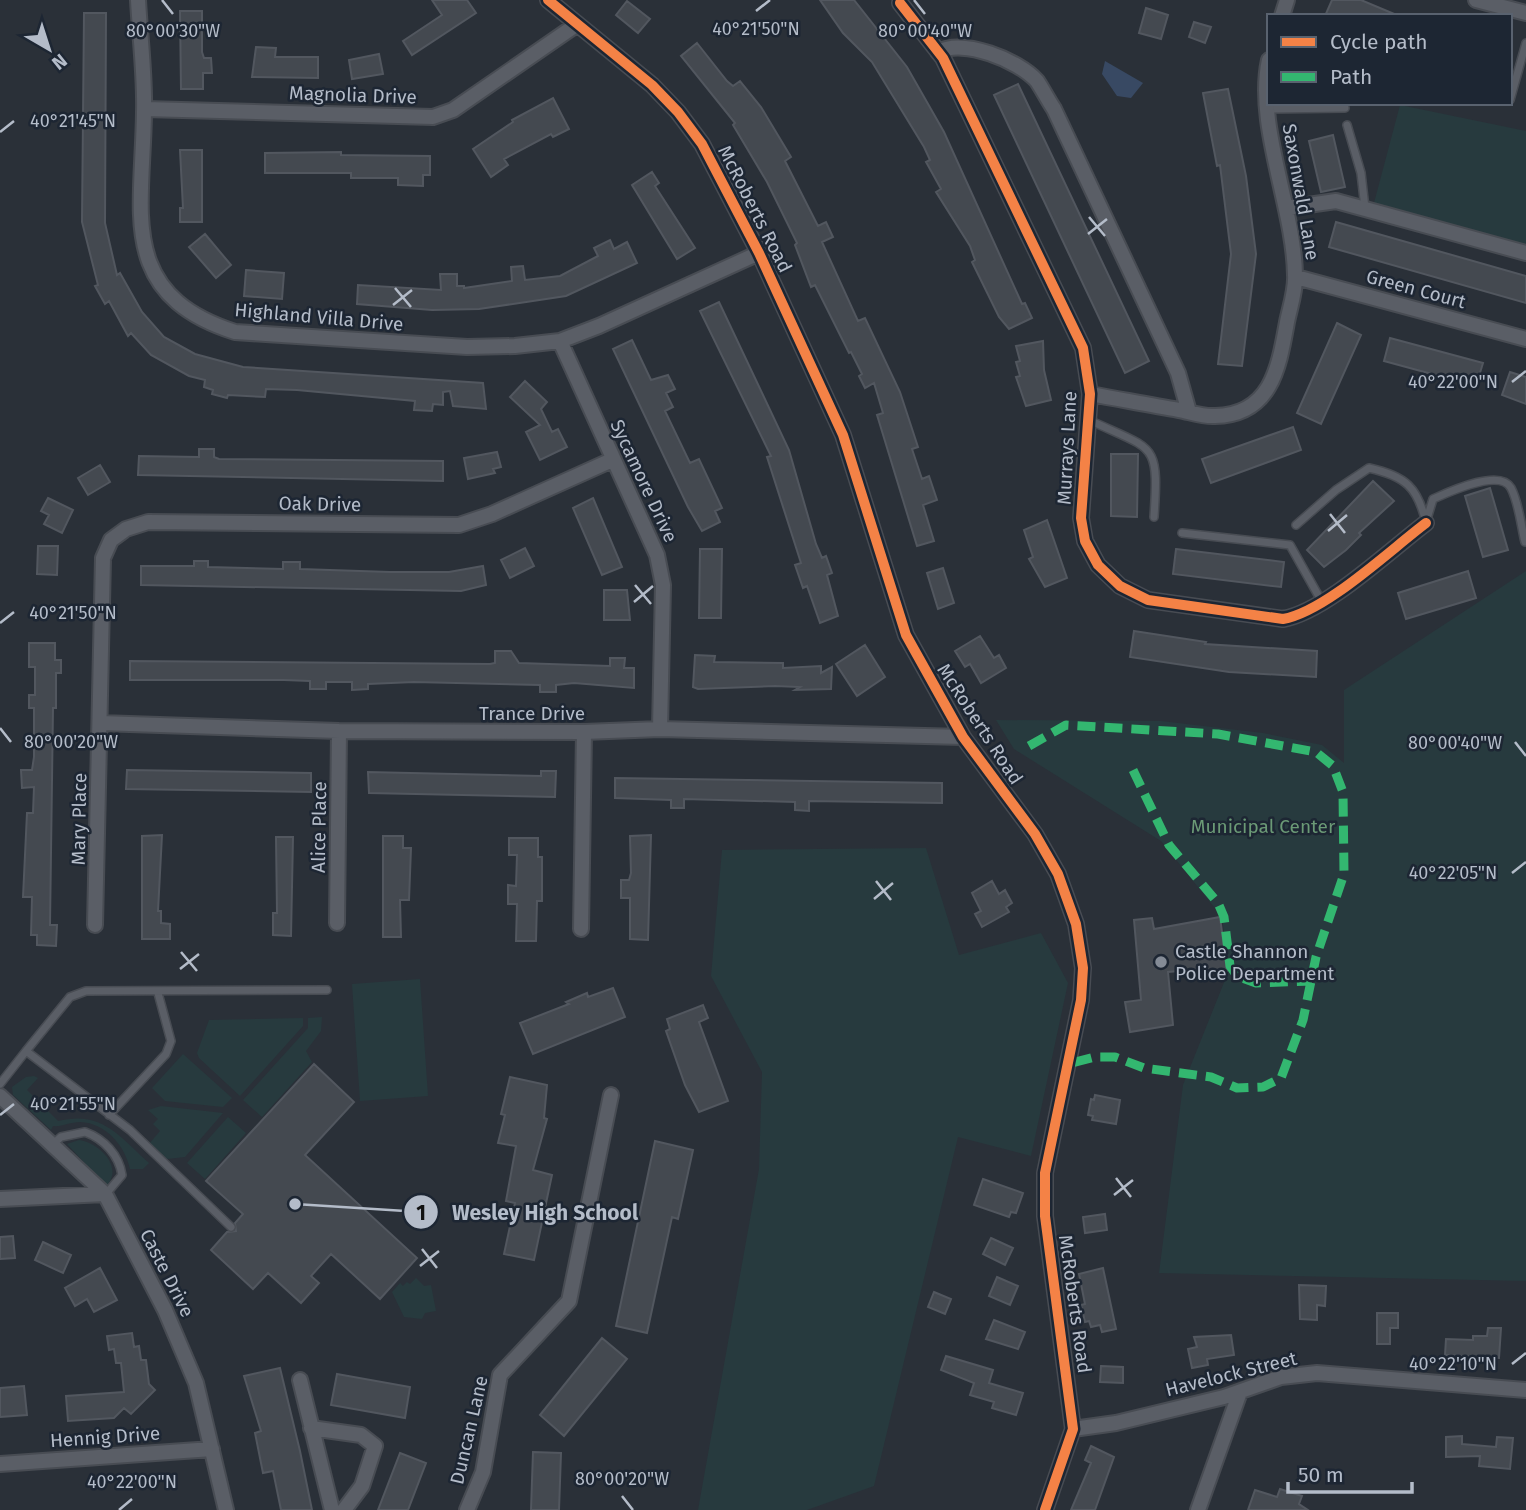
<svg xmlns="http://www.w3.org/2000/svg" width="1526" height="1510" viewBox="0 0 1526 1510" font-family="'Fira Sans',sans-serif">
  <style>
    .green { fill: #273a3e }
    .water { fill: #384963 }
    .building { fill: #444950; stroke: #52575f; stroke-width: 2 }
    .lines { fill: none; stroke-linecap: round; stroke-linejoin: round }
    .lane-casing { stroke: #484c53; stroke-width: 10 }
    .street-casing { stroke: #484c53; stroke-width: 18 }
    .lane { stroke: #5a5e66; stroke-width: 7 }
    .street { stroke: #5a5e66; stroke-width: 14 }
    .quiet { stroke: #33b770; stroke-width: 9; stroke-dasharray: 18 9; stroke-linecap: butt }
    .cycleway-casing { stroke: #1d2633; stroke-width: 15 }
    .cycleway { stroke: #f48246; stroke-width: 10 }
    .ticks { fill: none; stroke: #b4bcc9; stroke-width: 2.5 }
    .poi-dot { fill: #848b96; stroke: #1d2633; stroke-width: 2.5 }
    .labels { text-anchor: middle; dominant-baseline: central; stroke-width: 5; stroke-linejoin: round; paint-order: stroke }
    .street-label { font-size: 19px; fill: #b4bcc9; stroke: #1d2633 }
    .park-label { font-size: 19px; fill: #6b9a76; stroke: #1d2633 }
    .poi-label { font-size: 19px; fill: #b4bcc9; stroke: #1d2633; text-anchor: start }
    .ticks-label { font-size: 18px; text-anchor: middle; fill: #b4bcc9; stroke: #1d2633; stroke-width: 5; stroke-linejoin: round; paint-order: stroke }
    .leader { fill: none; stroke: #b4bcc9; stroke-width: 2.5 }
    .callout-dot { fill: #b4bcc9; stroke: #1d2633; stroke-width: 2.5 }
    .mark-label { font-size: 21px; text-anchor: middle; font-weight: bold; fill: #111 }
    .callout-label { font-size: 21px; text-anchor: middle; font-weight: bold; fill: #b4bcc9; stroke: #1d2633; stroke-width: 5; stroke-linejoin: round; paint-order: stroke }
  </style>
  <rect width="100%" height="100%" fill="#2a3038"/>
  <path class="green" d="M1400 105 1526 131V253L1370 218Z
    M1526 571V1281L1159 1273 1183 1085 1229 970 1222 917 1161 841 1014 749 996 720 1161 721 1263 733 1322 745 1344 763V690Z
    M926 848 959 955 1041 933 1068 983 1031 1156 958 1137 874 1486 807 1510H698L759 1169 762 1072 711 976 722 850Z
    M420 979 428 1096 360 1101 352 984Z
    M322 1017 321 1031 306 1051 312 1062 262 1117 243 1100 308 1028V1018Z
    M303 1018V1026L240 1096 199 1058 197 1053 209 1020Z
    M183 1054 232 1098 223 1107 165 1101 152 1088Z
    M34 1076 38 1078 27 1090 58 1121C102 1110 119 1136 149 1163L143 1169H130C125 1146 106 1123 80 1122 70 1122 62 1127 53 1126L51 1130 13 1095 12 1087 26 1077Z
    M161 1106 223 1113 185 1157 167 1159 149 1144 160 1131 153 1124 158 1119 148 1110Z
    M228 1117 246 1133 205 1179 187 1163Z
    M79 1140C97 1142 123 1165 108 1184H104L67 1144Z
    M416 1278 424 1286 431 1285 436 1311 425 1313 422 1319 404 1317 392 1292 400 1283 403 1286 407 1282 410 1284Z"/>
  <path class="water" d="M1105 61 1143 83 1131 98 1117 96 1102 74Z"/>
  <path class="building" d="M432 0H467L476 13 412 55 403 41 442 15Z
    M820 0H854L907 67 944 132 1022 304 1025 303 1032 318 1009 329 999 317 972 262 975 260 970 246 936 192 941 189 926 162 930 160 924 147 872 62 843 33Z
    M1332 0H1361L1399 16H1325Z
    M627 1 650 19 638 33 616 15Z
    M1146 8 1168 15 1161 39 1139 33Z
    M180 11H202V52L204 58H211L212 73H203V89H181Z
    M84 13H106L105 223 117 275 120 273 142 312 164 337 195 354 243 367 483 383 486 409 453 406 450 391 443 392V405L433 404 432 411 414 410 415 401 297 390 266 389 265 397 228 395 227 398 212 394 213 390 204 387 205 380 189 376 151 355 131 333 128 336 109 301 105 304 95 286 98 285 82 222Z
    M1194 22 1211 27 1205 43 1189 37Z
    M697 43 727 81 733 86 740 81 761 107 791 157 785 161 818 226 826 222 833 237 822 242 858 321 865 318 900 392 918 447 912 449 922 479 929 476 937 500 923 505 934 541 917 546 877 415 883 413 874 383 865 388 859 376 862 374 851 352 849 353 815 285 811 287 795 245 797 243 767 182 733 125 735 123 681 56Z
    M256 47 276 48 275 57H318V78L252 77Z
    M379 54 383 74 352 79 349 60Z
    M1018 84 1149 361 1125 373 994 95Z
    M1228 89 1246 176 1256 254 1242 366 1218 364 1231 254 1220 165 1217 166 1203 93Z
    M553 98 569 129 553 137 551 134 504 159 508 165 491 177 473 149 513 122 512 120Z
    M1333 135 1345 187 1321 192 1309 141Z
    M180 150H202V222H180V208H183Z
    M341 152V155L430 156V175H423V186L398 185V178H351V173H265V153Z
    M652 172 659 183 655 186 695 248 677 259 632 185Z
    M1336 222 1526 276V303L1329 247Z
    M205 234 231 265 216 278 189 247Z
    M610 240 614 249 627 242 637 263 566 296 479 309 432 310 357 304 358 285 441 290 440 274H457V286H464V288L512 281 511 267 523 266 525 280 560 276 598 256 594 248Z
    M246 270 284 273 282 299 244 296Z
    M719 302 789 450 816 544 822 558 826 556 832 573 827 575 838 616 820 623 807 586 803 588 795 565 801 563 767 457 771 456 700 311Z
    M1337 323 1361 335 1321 424 1297 413Z
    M1390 338 1483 363 1476 386 1384 361Z
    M632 340 651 380 668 375 675 389 666 393 673 407 665 411 690 463 699 459 722 508 715 511 720 522 702 531 688 507 613 349Z
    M1043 341 1044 370 1051 400 1026 406 1016 377 1020 376 1016 362 1020 361 1016 346Z
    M1510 372 1526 377V404L1502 395Z
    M525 381 547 402 541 409 552 432 558 429 567 447 540 460 526 432 540 425 510 397Z
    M1293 427 1301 450 1211 483 1202 459Z
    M199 449H214V457L219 459 443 461V481L138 475 139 456 199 457Z
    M497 452 501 467 493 469 495 473 468 479 464 458Z
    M1111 454H1138L1137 517 1111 516Z
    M100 465 110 482 88 495 78 478Z
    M1373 481 1394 501 1359 533 1361 535 1346 550 1324 567 1307 550Z
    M1490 488 1508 550 1483 557 1465 496Z
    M48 498 73 510 62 533 44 524 49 515 41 511Z
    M593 498 622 567 602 575 573 508Z
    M1047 520 1067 578 1045 587 1029 559 1033 557 1024 530Z
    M38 546H58L57 575 37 574Z
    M525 548 534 566 510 578 501 560Z
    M700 549H722L721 618H699Z
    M1176 549 1284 562 1281 587 1173 574Z
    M194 561H208V567L283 569V562H300V569L390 572H449L483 566 486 585 461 591 141 585V566H194Z
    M943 568 954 603 938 609 927 573Z
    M1468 571 1476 598 1406 619 1398 593Z
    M604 590H627L630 620H604Z
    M1134 631 1206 642 1205 644 1317 651 1316 677 1229 672 1130 657Z
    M980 636 994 658 999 655 1006 668 981 683 970 664 965 667 955 651Z
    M29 643H55V660H61V673H56V708H53L50 925H57L56 946 37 945V935H31L32 897H23L27 813H33L34 787 22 788 21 770H32L34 757V708H29V695H35V667H29Z
    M865 645 885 677 857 696 836 664Z
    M495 651H511L519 663 610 666V658H625L624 668H634V688L574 683 556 685V692H540V685L414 682 368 684V689L352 690V682H326V689H310V681L284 680H130V661L490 664 495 663Z
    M695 655 715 656 714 662 783 663V668L821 666V673L832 667 831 689 795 690 800 687 775 686 698 689 693 687Z
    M127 770 311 773V792L126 789Z
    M541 771H556L555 797 369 793 368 772 541 776Z
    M615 778 942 783V803L809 801V811L795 810V802L684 799V808H671V800L615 798Z
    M162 835 158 911H161V923L170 924V939H142V836Z
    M651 835 648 940 630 939V898H621V880H629L631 873 630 836Z
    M383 836H403V848H411L409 900H400L401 937H383Z
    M276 837H293L291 936 273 935V913H277Z
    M509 838H538V857H542V901H537L536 941H516L517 904H508V885L516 886 517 855H509Z
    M992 881 999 894 1005 890 1012 903 1006 907 1009 912 982 927 975 914 981 911 972 893Z
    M1220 917 1227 971 1201 974 1190 970 1168 972 1173 1025 1130 1032 1125 1002 1141 1000 1134 920 1152 918 1154 929Z
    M613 988 625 1017 533 1054 520 1023 569 1004 566 1002 587 993 588 997Z
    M703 1005 708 1018 699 1022 728 1101 699 1112 685 1085 666 1031 670 1029 667 1019Z
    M314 1064 354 1102 305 1155 417 1258 380 1299 331 1254 311 1276 319 1283 301 1303 268 1273 253 1289 211 1250 227 1232 236 1231 235 1223 243 1214 206 1181Z
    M510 1077 547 1085 544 1118 547 1119 533 1170 552 1175 534 1260 504 1254 515 1203 506 1201 516 1146 498 1143 505 1115 501 1114Z
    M1095 1095 1120 1100 1116 1124 1092 1120 1093 1116 1088 1115 1091 1099 1094 1100Z
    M655 1141 693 1150 678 1219 672 1217 647 1333 616 1326Z
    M983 1179 1023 1193 1016 1213 1011 1212 1009 1217 974 1205Z
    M1105 1214 1107 1230 1085 1233 1083 1217Z
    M13 1236 15 1258 0 1259V1237Z
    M991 1238 1013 1248 1005 1265 983 1254Z
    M43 1242 71 1255 63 1273 35 1260Z
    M100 1268 117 1300 94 1312 87 1299 75 1306 65 1288Z
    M1103 1268 1116 1329 1102 1332 1100 1325 1091 1327 1089 1321 1085 1322 1081 1305 1085 1304 1079 1274Z
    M997 1277 1018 1286 1010 1305 989 1296Z
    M1299 1285 1326 1286 1325 1306 1317 1305V1320L1300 1319Z
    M934 1292 951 1299 945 1314 928 1307Z
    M1377 1313H1398V1328H1390V1344H1377Z
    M994 1320 1025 1332 1018 1349 986 1339Z
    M1488 1328H1501L1499 1358 1445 1355 1446 1339 1473 1340V1336H1487Z
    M132 1333 134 1347 139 1346 141 1360H146L149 1384 155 1390 131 1414 124 1408 114 1418 68 1421 66 1396 124 1392 121 1363H116L114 1349 109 1350 107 1336Z
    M1231 1335 1234 1355 1207 1359 1208 1365 1192 1368 1188 1349 1197 1347 1194 1337Z
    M602 1338 627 1359 564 1436 540 1415Z
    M946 1356 993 1370 989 1383 1023 1393 1016 1415 992 1408 994 1402 970 1395 974 1383 941 1370Z
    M1101 1366 1123 1367V1383L1100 1382Z
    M280 1368 300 1451 312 1510H281L273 1471 263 1473 255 1433 261 1431 244 1376Z
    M337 1374 410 1387 405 1418 331 1405Z
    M24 1386 27 1415 0 1417V1388Z
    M1462 1436V1444L1496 1447 1497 1437 1513 1438 1510 1469 1479 1466 1480 1456 1446 1457V1437Z
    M1091 1446 1114 1457 1095 1510H1071L1091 1463 1085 1460Z
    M533 1452 561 1453 559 1510H531Z
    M400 1453 426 1463 408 1510H378Z
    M1280 1489 1302 1496 1299 1504 1308 1510H1248L1255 1490 1277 1497Z"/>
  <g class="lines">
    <defs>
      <path id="lane" d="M1510 100 1526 43
        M1267 109 1345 108
        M1347 125 1361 173 1365 208
        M1089 420C1155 451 1159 441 1154 517
        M1426 522 1433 499C1449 492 1500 468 1511 488 1519 503 1521 526 1525 542
        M1296 525 1336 490 1369 468C1405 476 1418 487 1426 523
        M1182 533 1290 545 1322 602
        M26 1051 70 997 86 991 327 990
        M0 1084 26 1051 130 1130 231 1227
        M109 1115 166 1054 171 1041 158 993
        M53 1144 61 1137 85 1132C104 1139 119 1155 122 1175L106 1194"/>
      <path id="street" d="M138 0C140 37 145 75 144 112 143 212 116 294 235 332L467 347 515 346 560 341 599 326 759 253
        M548 0 652 85 678 112 702 144 759 253 843 435 906 635 963 737 1035 834 1058 874 1076 924 1083 968 1081 1000 1045 1173V1216L1073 1429 1045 1510
        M1476 0 1526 13
        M900 3 943 58 1083 348 1090 394 1081 518 1085 541 1098 565 1120 586 1148 600 1283 619C1325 612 1390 550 1426 523
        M1282 16 1287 0
        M938 52C963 38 1018 60 1037 81 1043 90 1048 100 1054 109L1178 373 1189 412
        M145 109 433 117 453 110 576 25
        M1287 208 1336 201 1526 253
        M1296 277 1526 339
        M560 341 657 555 663 585 660 729
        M1090 394C1119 399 1149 405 1179 410 1190 412 1203 417 1215 416 1272 415 1279 366 1287 322 1290 307 1296 290 1295 275 1294 207 1255 124 1269 60
        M100 723 339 731 584 732 660 729 963 737
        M337 923 339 731
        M95 925 103 558 111 540 126 529 148 522 459 525 492 514 612 460
        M581 929 584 732
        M0 1096 105 1194 165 1310 196 1383 226 1510
        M0 1199 105 1194
        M300 1380 332 1510
        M311 1428 361 1435 375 1446 362 1486 344 1510
        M1073 1429 1116 1423 1224 1397 1281 1377 1317 1373 1526 1390
        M0 1464 212 1449
        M467 1510 483 1472 500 1375 569 1301 611 1095
        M1198 1510 1240 1392"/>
    </defs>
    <use href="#lane" class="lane-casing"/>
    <use href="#street" class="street-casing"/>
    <use href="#lane" class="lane"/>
    <use href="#street" class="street"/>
    <path class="quiet" d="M1029 746 1066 725 1218 734 1316 752 1333 766 1343 792 1344 874 1316 957 1303 1020 1281 1078 1263 1087 1237 1088 1211 1077 1144 1068 1115 1057H1095L1068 1064
      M1133 770 1169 845 1218 903 1224 917 1230 966 1237 976 1256 983 1312 981"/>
    <defs>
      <path id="cycleway" d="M548 0 652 85 678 112 702 144 759 253 843 435 906 635 963 737 1035 834 1058 874 1076 924 1083 968 1081 1000 1045 1173V1216L1073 1429 1045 1510
        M900 3 943 58 1083 348 1090 394 1081 518 1085 541 1098 565 1120 586 1148 600 1283 619C1325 612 1390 550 1426 523"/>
    </defs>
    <use href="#cycleway" class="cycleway-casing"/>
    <use href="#cycleway" class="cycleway"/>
  </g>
  <path class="ticks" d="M162 0 173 14M914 0 925 14M756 11 770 0M0 132 14 121M1089 217 1105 236M1088 234 1107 219M395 288 411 307M393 305 412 290M1512 382 1526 371M1330 514 1345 533M1328 531 1347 515M635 585 651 604M634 602 653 586M0 623 14 612M0 728 11 742M1515 742 1526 756M1512 873 1526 862M876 881 891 900M874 899 893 883M181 952 197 971M180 969 199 954M0 1115 14 1104M1116 1178 1131 1197M1114 1195 1133 1180M422 1249 437 1268M420 1266 439 1251M1512 1364 1526 1353M622 1496 633 1510M119 1510 132 1499"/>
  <circle class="poi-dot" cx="1161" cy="962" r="7"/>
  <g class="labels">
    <g class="street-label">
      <text transform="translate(353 95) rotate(2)">Magnolia Drive</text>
      <text transform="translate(1301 192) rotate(80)">Saxonwald Lane</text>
      <text transform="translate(755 209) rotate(63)">McRoberts Road</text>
      <text transform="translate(1416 289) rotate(15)">Green Court</text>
      <text transform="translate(319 317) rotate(5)">Highland Villa Drive</text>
      <text transform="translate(1067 448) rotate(-87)">Murrays Lane</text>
      <text transform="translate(644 481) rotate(65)">Sycamore Drive</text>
      <text transform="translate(320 504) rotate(1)">Oak Drive</text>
      <text x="532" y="713">Trance Drive</text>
      <text transform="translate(980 724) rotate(57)">McRoberts Road</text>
      <text transform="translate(79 819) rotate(-89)">Mary Place</text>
      <text transform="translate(319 827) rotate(-89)">Alice Place</text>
      <text transform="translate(167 1273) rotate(63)">Caste Drive</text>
      <text transform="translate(1075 1304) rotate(82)">McRoberts Road</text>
      <text transform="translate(1231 1374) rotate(-14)">Havelock Street</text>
      <text transform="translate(469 1430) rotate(-77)">Duncan Lane</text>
      <text transform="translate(105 1437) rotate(-4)">Hennig Drive</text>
    </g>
    <g class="park-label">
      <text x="1263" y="826">Municipal Center</text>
    </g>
    <g class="poi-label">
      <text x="1175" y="951">Castle Shannon<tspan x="1175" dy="22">Police Department</tspan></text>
    </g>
  </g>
  <g class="ticks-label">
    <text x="756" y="35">40°21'50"N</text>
    <text x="925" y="37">80°00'40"W</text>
    <text x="173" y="37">80°00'30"W</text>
    <text x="73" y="127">40°21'45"N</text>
    <text x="1453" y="388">40°22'00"N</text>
    <text x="73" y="619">40°21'50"N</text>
    <text x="71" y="748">80°00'20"W</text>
    <text x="1455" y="749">80°00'40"W</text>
    <text x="1453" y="879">40°22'05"N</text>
    <text x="73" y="1110">40°21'55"N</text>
    <text x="1453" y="1370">40°22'10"N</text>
    <text x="622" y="1485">80°00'20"W</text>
    <text x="132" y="1488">40°22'00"N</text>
  </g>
  <path class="leader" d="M295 1204L421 1212"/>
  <g class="callout-dot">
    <circle cx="295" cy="1204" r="7"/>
    <circle cx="421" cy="1212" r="18"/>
  </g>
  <g class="mark-label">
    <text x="421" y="1220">1</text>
  </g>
  <g class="callout-label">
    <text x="545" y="1220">Wesley High School</text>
  </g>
  <rect x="1267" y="14" width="245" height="91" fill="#1d2633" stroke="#59626f" stroke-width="2"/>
  <rect x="1281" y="37" width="35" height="10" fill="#f48246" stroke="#59626f" stroke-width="2"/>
  <text x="1330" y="49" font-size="21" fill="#b4bcc9">Cycle path</text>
  <rect x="1281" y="72" width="35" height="10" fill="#33b770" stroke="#59626f" stroke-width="2"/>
  <text x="1330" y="84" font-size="21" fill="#b4bcc9">Path</text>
  <g transform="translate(49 49) rotate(141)" stroke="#1d2633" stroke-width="5" paint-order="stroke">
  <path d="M0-5L12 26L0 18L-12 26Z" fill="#b4bcc9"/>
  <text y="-10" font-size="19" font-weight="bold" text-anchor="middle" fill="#b4bcc9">N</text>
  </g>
  <path d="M1288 1482v10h124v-10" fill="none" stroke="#b4bcc9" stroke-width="3.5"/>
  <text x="1298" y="1482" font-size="21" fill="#b4bcc9" stroke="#1d2633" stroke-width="5" paint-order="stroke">50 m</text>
</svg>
